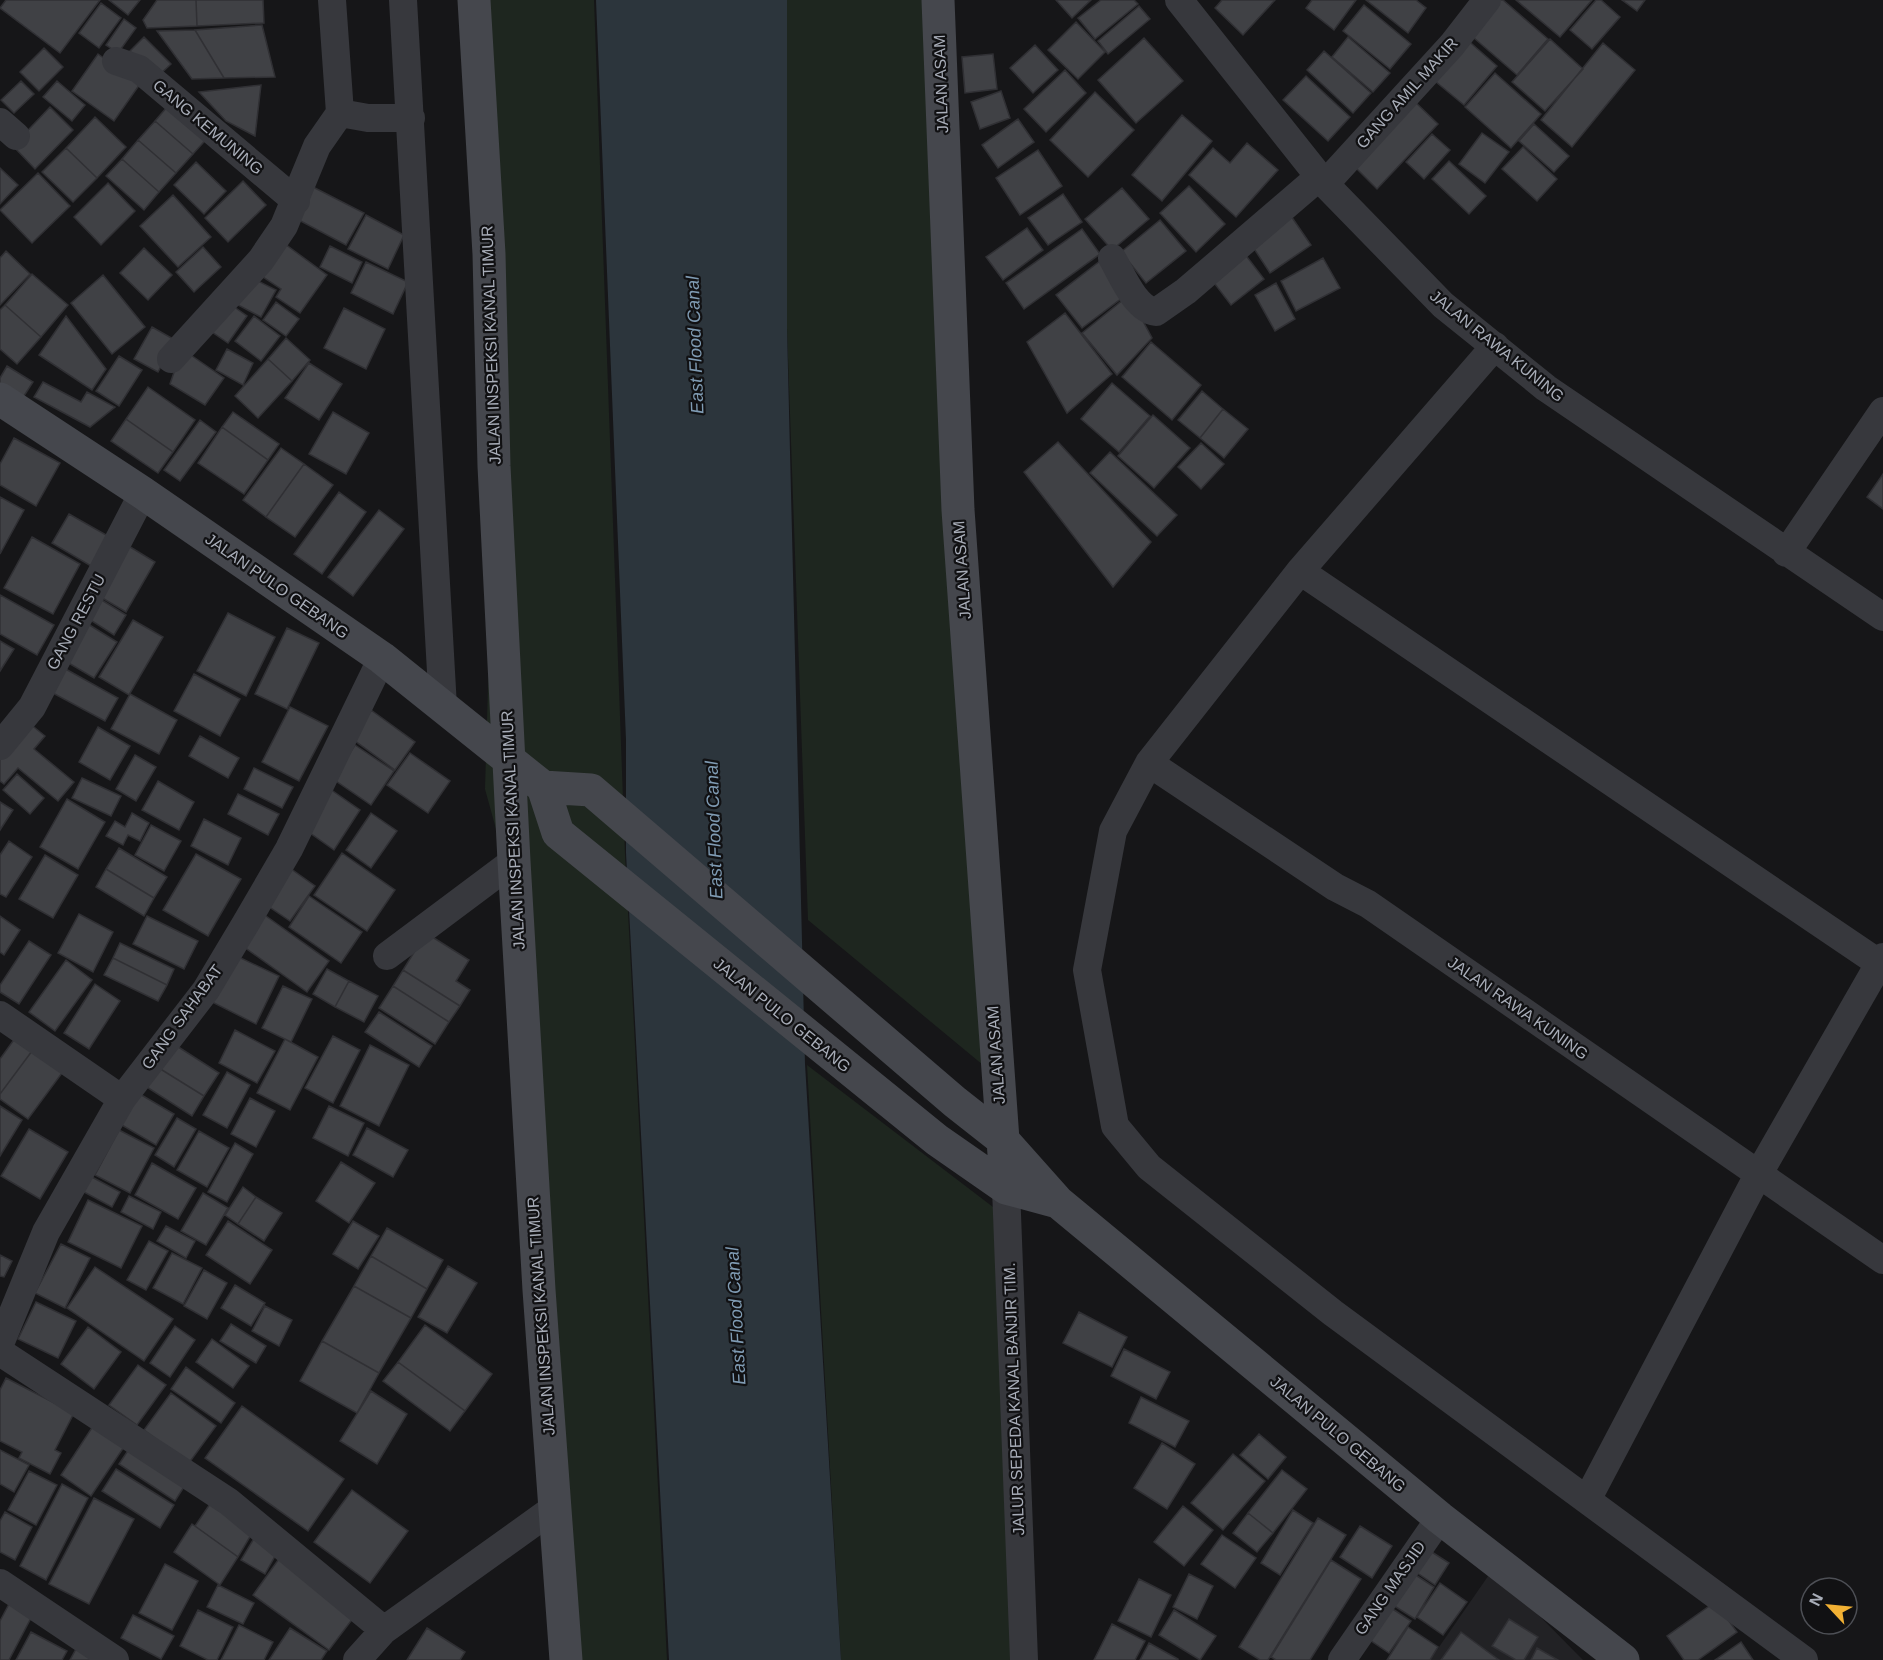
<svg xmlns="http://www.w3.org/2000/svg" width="1883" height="1660" viewBox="0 0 1883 1660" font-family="Helvetica,sans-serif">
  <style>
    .built { fill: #222225 }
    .green { fill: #1e261f }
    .water { fill: #2c353c }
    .building { fill: #404145; stroke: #303034; stroke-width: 1.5 }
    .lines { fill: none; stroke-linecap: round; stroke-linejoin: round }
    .street { stroke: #37383d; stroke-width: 28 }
    .secondary { stroke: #45474d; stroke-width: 33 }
    .labels { text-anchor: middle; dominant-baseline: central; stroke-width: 4.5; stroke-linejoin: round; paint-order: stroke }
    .street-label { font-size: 16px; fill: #a8adb8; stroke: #111113 }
    .water-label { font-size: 18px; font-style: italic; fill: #7f9bb3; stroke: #111113 }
  </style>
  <rect width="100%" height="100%" fill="#161618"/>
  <path class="built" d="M1493 1569 1583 1660H1430Z"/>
  <path class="green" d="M474 0H594L625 854 667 1660H566L511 884 485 789 495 447Z
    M787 0H938L983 1065 808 920 787 329Z
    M807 1065 993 1207 1018 1660H841Z"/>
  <path class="water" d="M596 0H787V329L805 1064 841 1660H669L626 853V740Z"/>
  <path class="building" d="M6 0H100L60 53 0 8Z
    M109 0H140L128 15Z
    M157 0H196L197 26 147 28 143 20Z
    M196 0H263L264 23 197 26Z
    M1056 0H1091L1072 18Z
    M1101 0H1134L1138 4 1095 39 1078 18Z
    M1222 0H1275L1243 35 1215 8Z
    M1312 0H1356L1334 30 1306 8Z
    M1366 0H1416L1426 8 1408 33Z
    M1494 0H1503L1548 39 1517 75 1467 32Z
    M1516 0H1592L1560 37Z
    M1596 0H1601L1620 17 1592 49 1570 30Z
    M1622 0H1645L1637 11Z
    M101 3 121 18 99 48 79 33Z
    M1364 5 1411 44 1390 69 1343 31Z
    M1139 6 1150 19 1108 54 1098 41Z
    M124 19 136 28 118 53 106 45Z
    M1076 22 1105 52 1078 79 1048 50Z
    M262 25 275 77 224 78 195 30Z
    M195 30 224 78 192 79 157 31Z
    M144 37 171 64 156 78 130 51Z
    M1348 37 1390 73 1373 92 1332 57Z
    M1464 37 1497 66 1464 105 1430 77Z
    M1144 38 1183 81 1136 123 1098 80Z
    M1550 39 1583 69 1545 111 1512 82Z
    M1603 43 1635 70 1572 147 1541 120Z
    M1035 45 1058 70 1033 93 1010 68Z
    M44 48 63 67 39 91 20 72Z
    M1324 51 1371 93 1353 113 1307 70Z
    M98 54 140 84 114 121 72 91Z
    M993 54 997 89 965 93 962 57Z
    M1065 70 1086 93 1046 132 1024 109Z
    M1495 73 1541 114 1511 148 1465 107Z
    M1306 76 1350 117 1328 141 1283 100Z
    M21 81 34 94 14 113 1 100Z
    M57 81 85 105 72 121 43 97Z
    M261 85 255 136 226 121 199 92Z
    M1001 91 1010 118 980 129 971 102Z
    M1095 92 1134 130 1088 177 1050 140Z
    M1412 99 1438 124 1377 189 1351 163Z
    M173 100 211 134 193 154 155 121Z
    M50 107 73 130 35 169 13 146Z
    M1182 115 1212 141 1162 201 1132 175Z
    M95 117 126 147 97 178 66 148Z
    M1018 119 1034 142 998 168 982 145Z
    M155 121 193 154 176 173 138 140Z
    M1534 124 1569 156 1554 172 1519 141Z
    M1482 133 1509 152 1485 183 1459 164Z
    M1432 134 1450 150 1424 179 1406 162Z
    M138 140 176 173 159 192 122 159Z
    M1247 143 1278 170 1236 217 1189 175 1213 148 1230 163Z
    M1523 147 1557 179 1537 201 1502 169Z
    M66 148 97 178 73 202 42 172Z
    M1038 150 1062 186 1020 215 996 178Z
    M122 159 159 192 144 210 106 176Z
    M1449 161 1486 196 1469 214 1432 179Z
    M196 162 226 191 204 214 174 185Z
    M0 168 18 185 0 204Z
    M38 173 70 206 32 243 0 210Z
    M243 181 266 205 228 242 205 218Z
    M108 183 135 211 101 245 74 217Z
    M311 186 364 213 346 245 293 217Z
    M1189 186 1225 224 1196 252 1160 213Z
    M1122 188 1149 219 1112 250 1085 219Z
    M1063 194 1082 222 1048 245 1028 218Z
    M173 195 211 237 178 267 140 226Z
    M366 215 404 235 388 269 348 249Z
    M1291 216 1311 245 1270 273 1251 244Z
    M1160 220 1186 251 1146 283 1121 252Z
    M1027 228 1043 250 1003 280 986 257Z
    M1082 229 1100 254 1024 309 1006 283Z
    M285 244 327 275 300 313 276 297 281 289 254 271Z
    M330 246 362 262 352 283 320 267Z
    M203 247 221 267 194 292 176 272Z
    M144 248 172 275 148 300 120 273Z
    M1241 249 1264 279 1231 305 1208 275Z
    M6 251 30 274 0 305V258Z
    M1323 258 1340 288 1296 311 1281 281Z
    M1100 261 1126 295 1082 328 1056 295Z
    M366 262 408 282 393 314 351 293Z
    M32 274 68 305 41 337 5 305Z
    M103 275 145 327 112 354 71 303Z
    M252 278 276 290 261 317 238 305Z
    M1276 283 1295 319 1275 331 1255 295Z
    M1129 295 1152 338 1117 375 1082 333Z
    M276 302 299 319 286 336 263 320Z
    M230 304 247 316 228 343 212 332Z
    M5 305 41 337 17 364 0 349V310Z
    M344 308 385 329 366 369 324 348Z
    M1065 313 1112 374 1067 413 1027 342Z
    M66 316 106 369 92 390 39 355Z
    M254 316 280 336 261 361 235 341Z
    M152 327 175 340 158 372 134 359Z
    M286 338 310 360 292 381 268 359Z
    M1151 342 1201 385 1172 420 1122 377Z
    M182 349 224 378 205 405 170 384Z
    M227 349 253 363 243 385 216 370Z
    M119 356 142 370 119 406 96 391Z
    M268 359 292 381 258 418 235 396Z
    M309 363 342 384 319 420 285 398Z
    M7 366 33 382 22 399 0 386V378Z
    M43 382 81 402 87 392 115 407 90 427 34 397Z
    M1112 383 1150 416 1119 452 1081 419Z
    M148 387 195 420 173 452 126 419Z
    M1202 391 1223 409 1200 438 1178 420Z
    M1223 409 1248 429 1224 458 1200 438Z
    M233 412 279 444 268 460 222 427Z
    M333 412 369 433 346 474 309 454Z
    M1153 415 1190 448 1154 488 1118 456Z
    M126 419 173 452 158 473 111 441Z
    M200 420 216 432 180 481 164 470Z
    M222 427 268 460 244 494 198 463Z
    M14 438 60 463 36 506 0 485V464Z
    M1058 442 1151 542 1113 587 1024 472Z
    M1201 443 1224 464 1201 489 1178 467Z
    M281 448 304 464 266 517 243 500Z
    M1110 452 1177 515 1157 536 1090 473Z
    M304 464 333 485 295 537 266 517Z
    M1883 474V509L1867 497Z
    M339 492 366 512 322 574 294 554Z
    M0 497 24 510 0 554Z
    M379 510 404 529 353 596 328 577Z
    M69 514 108 536 91 566 52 543Z
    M32 537 80 564 53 614 4 588Z
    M122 542 155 562 126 612 92 592Z
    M92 594 126 615 114 635 81 614Z
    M0 595 54 625 37 655 0 634Z
    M228 613 275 637 246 696 197 671Z
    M133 620 163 637 129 695 99 677Z
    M83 621 117 642 94 678 60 658Z
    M287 628 319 643 287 709 255 694Z
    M0 641 14 649 0 671Z
    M62 667 118 698 105 721 49 691Z
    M194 674 240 699 220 736 174 711Z
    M130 694 177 720 159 754 111 729Z
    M290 707 328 726 299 781 262 762Z
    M371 710 415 742 395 770 351 738Z
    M24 719 45 736 34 749 74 782 58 801 18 768 4 784 0 781V748Z
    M98 727 130 746 110 780 79 762Z
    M200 736 239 758 228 778 189 756Z
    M355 745 394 771 371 805 333 779Z
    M410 753 450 781 428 813 387 785Z
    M135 755 156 767 136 801 116 789Z
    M254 768 293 787 282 808 244 789Z
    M17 774 44 798 30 814 3 790Z
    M82 778 121 796 111 816 72 798Z
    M158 781 194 802 179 830 142 810Z
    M330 789 360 810 334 850 303 828Z
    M238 794 279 814 268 835 228 814Z
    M67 799 105 822 78 869 40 847Z
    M0 802 13 810 0 830Z
    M132 813 149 823 140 841 128 835 123 845 106 836 115 821 125 827Z
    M371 813 397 831 371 868 346 850Z
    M204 819 241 838 228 865 191 846Z
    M151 825 181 841 164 871 135 855Z
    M9 841 32 857 6 897 0 894V855Z
    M119 848 167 877 154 898 106 869Z
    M342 853 395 890 367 931 314 895Z
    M196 854 241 879 208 936 163 910Z
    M45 855 78 875 53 918 19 899Z
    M287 866 315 886 290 921 262 902Z
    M106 869 154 898 144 916 96 887Z
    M309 896 362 932 341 963 289 927Z
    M259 911 329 961 307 992 237 942Z
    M79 914 113 932 93 972 58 953Z
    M0 916 20 930 4 955 0 952Z
    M147 916 198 941 184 969 133 944Z
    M426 933 469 960 456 981 470 990 460 1006 403 970Z
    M29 941 51 955 19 1004 0 992V985Z
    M120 943 174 969 167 985 113 958Z
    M230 953 279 976 256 1024 208 1000Z
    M113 958 167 985 158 1001 104 975Z
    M66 960 92 980 55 1031 29 1012Z
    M327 969 349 981 335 1007 313 994Z
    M403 970 460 1006 449 1022 393 986Z
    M349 981 378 996 364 1022 335 1007Z
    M95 984 120 1001 89 1049 64 1033Z
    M283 986 312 999 291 1042 262 1028Z
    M393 986 449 1022 435 1044 379 1008Z
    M379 1012 432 1046 419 1067 365 1032Z
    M235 1030 275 1051 257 1083 219 1063Z
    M18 1034 35 1047 0 1094V1059Z
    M333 1036 360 1050 333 1103 305 1088Z
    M285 1039 318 1057 290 1110 257 1093Z
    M169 1041 219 1073 204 1096 154 1065Z
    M370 1045 409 1065 379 1126 340 1106Z
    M35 1047 65 1069 28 1119 0 1099V1094Z
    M154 1065 204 1096 192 1116 142 1084Z
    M227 1072 250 1085 227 1128 203 1115Z
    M138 1093 174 1114 156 1145 120 1124Z
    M250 1098 275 1111 256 1147 231 1134Z
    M0 1106 22 1120 0 1156Z
    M329 1106 364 1123 348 1156 313 1138Z
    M177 1118 196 1129 174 1167 155 1155Z
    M367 1128 408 1150 393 1177 353 1155Z
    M29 1129 68 1152 40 1199 1 1176Z
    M119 1130 154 1148 130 1193 95 1175Z
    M199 1131 229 1148 207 1187 177 1170Z
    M235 1143 253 1154 227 1202 208 1192Z
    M341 1162 375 1183 349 1223 316 1201Z
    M152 1163 196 1188 178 1219 135 1195Z
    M90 1176 120 1192 112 1207 82 1191Z
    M243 1187 256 1197 238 1224 225 1215Z
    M203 1193 228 1208 206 1245 181 1231Z
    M129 1196 161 1212 153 1229 121 1212Z
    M256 1197 282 1213 264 1241 238 1224Z
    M88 1200 142 1226 121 1268 68 1242Z
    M228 1221 272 1250 250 1284 206 1255Z
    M353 1221 379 1236 358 1269 333 1254Z
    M166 1226 195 1241 186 1258 157 1241Z
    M387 1228 443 1260 427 1289 371 1256Z
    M149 1241 168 1251 146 1290 127 1280Z
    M61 1244 90 1258 65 1308 35 1293Z
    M172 1253 202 1268 183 1304 153 1288Z
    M0 1255 12 1261 4 1277 0 1276Z
    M371 1256 427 1289 411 1318 354 1286Z
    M448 1266 477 1283 447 1333 418 1317Z
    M95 1267 173 1319 144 1361 67 1308Z
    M204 1270 227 1283 207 1319 184 1306Z
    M235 1285 265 1303 251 1326 221 1308Z
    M354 1286 411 1318 379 1373 322 1341Z
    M36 1302 76 1321 58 1358 18 1339Z
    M265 1306 292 1320 279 1346 252 1331Z
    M1079 1312 1127 1337 1112 1367 1063 1343Z
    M231 1324 266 1346 256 1363 220 1341Z
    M425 1325 492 1374 465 1411 398 1362Z
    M175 1326 195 1340 170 1377 150 1363Z
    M88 1327 121 1352 94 1389 61 1364Z
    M212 1339 249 1366 233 1388 196 1362Z
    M322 1341 379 1373 357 1413 300 1381Z
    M1124 1349 1170 1372 1156 1399 1111 1376Z
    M398 1362 465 1411 450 1431 383 1381Z
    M138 1365 166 1385 137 1425 109 1405Z
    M186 1367 235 1403 221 1423 171 1389Z
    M6 1378 74 1413 55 1450 61 1453 50 1474 19 1458 22 1452 0 1441V1390Z
    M371 1391 407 1414 377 1464 340 1441Z
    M171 1393 216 1426 189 1463 144 1430Z
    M1141 1397 1189 1421 1175 1447 1129 1423Z
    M242 1406 344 1479 308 1531 205 1458Z
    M95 1423 126 1444 91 1496 61 1475Z
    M1259 1434 1286 1457 1268 1479 1240 1455Z
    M133 1443 189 1479 175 1501 119 1464Z
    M1162 1443 1195 1464 1167 1509 1134 1488Z
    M0 1450 29 1465 14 1492 0 1484Z
    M1233 1454 1265 1481 1223 1530 1191 1503Z
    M116 1469 174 1505 160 1528 102 1491Z
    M1282 1470 1307 1489 1273 1533 1248 1513Z
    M29 1471 57 1485 36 1525 8 1510Z
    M62 1484 88 1498 46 1580 20 1566Z
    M352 1490 408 1531 370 1583 314 1542Z
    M94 1498 134 1519 89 1604 49 1584Z
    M214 1498 254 1530 238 1557 195 1526Z
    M1183 1506 1213 1530 1184 1566 1154 1542Z
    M1293 1510 1313 1523 1280 1575 1261 1563Z
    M5 1512 32 1527 15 1560 0 1552V1521Z
    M1248 1513 1273 1533 1257 1552 1233 1533Z
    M1318 1518 1346 1535 1268 1660H1260L1239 1647Z
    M192 1524 238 1557 220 1585 174 1552Z
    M1360 1526 1392 1546 1372 1578 1340 1557Z
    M256 1535 279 1549 265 1574 241 1560Z
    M1222 1535 1256 1558 1235 1588 1201 1564Z
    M1424 1547 1449 1563 1435 1585 1410 1568Z
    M281 1556 357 1613 329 1650 253 1595Z
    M1331 1560 1361 1579 1310 1660H1276L1271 1657Z
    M165 1564 198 1581 172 1630 139 1613Z
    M1408 1570 1434 1587 1415 1619 1388 1602Z
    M1189 1574 1213 1586 1197 1619 1173 1607Z
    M1139 1579 1171 1595 1151 1637 1118 1621Z
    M1440 1583 1467 1602 1443 1635 1417 1617Z
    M218 1585 254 1603 243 1624 207 1607Z
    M1382 1602 1411 1621 1389 1653 1361 1634Z
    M1715 1602 1737 1632 1698 1660H1684L1667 1636Z
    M9 1604 32 1616 9 1660H0V1621Z
    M198 1610 233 1627 217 1660H208L180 1646Z
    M1174 1610 1216 1636 1200 1660 1159 1635Z
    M133 1615 174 1636 161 1659 121 1638Z
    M1509 1619 1538 1637 1524 1660H1516L1492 1646Z
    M1112 1624 1145 1641 1135 1660H1094Z
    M239 1625 273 1642 264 1660H221Z
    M1408 1627 1438 1647 1430 1660H1387Z
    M290 1628 327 1651 321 1660H269Z
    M427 1628 465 1652 460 1660H407Z
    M31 1632 67 1651 62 1660H16Z
    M1461 1632 1499 1660H1441Z
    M1741 1642 1753 1660H1715Z
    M1149 1643 1178 1659V1660H1140Z
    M1537 1648 1558 1660H1531Z
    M76 1649 96 1660H70Z"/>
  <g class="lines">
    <path class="street" d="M403 0 443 707
      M1179 0 1325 184 1443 305 1546 388 1883 617
      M116 61 139 69 296 201
      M340 113 368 118H411
      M0 122 16 136
      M1325 184 1452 45 1487 0
      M1112 258C1122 275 1135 309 1156 312L1186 291 1319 177
      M1495 346 1300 571 1149 763 1113 831 1087 970 1115 1126 1149 1167 1333 1313 1804 1660
      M171 359 261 260 284 226 317 146 340 113 332 0
      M1786 553 1883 411
      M1300 571 1883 966
      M0 746 32 707 143 493
      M1149 763 1335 887 1368 904 1883 1260
      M387 956 514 861
      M0 1015 122 1099
      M1006 1188 1024 1660
      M0 1344 46 1232 122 1099 206 990 246 923 289 849 382 658
      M0 1352 229 1502 384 1630
      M1587 1500 1758 1175 1883 957
      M0 1583 115 1660
      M357 1660 384 1630 553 1509
      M1342 1660 1440 1518"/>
    <path class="secondary" d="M474 0 489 254 494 466 514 861 539 1290 566 1660
      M938 0 958 510 1004 1154
      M0 399 143 493 382 658 543 787 558 833 937 1140 1006 1188 1058 1202
      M543 787 591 790 955 1102 1002 1139 1058 1202 1440 1518 1623 1660"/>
  </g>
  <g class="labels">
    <g class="street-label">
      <text transform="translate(941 84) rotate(-92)">JALAN ASAM</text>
      <text transform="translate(1407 93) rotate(-48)">GANG AMIL MAKIR</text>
      <text transform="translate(208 127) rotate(40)">GANG KEMUNING</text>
      <text transform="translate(491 345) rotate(-92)">JALAN INSPEKSI KANAL TIMUR</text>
      <text transform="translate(1497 346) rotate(39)">JALAN RAWA KUNING</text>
      <text transform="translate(962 570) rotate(-94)">JALAN ASAM</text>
      <text transform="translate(277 586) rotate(35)">JALAN PULO GEBANG</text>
      <text transform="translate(76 622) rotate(-62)">GANG RESTU</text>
      <text transform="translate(513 830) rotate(-93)">JALAN INSPEKSI KANAL TIMUR</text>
      <text transform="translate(1518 1008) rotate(35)">JALAN RAWA KUNING</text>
      <text transform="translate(782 1015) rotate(39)">JALAN PULO GEBANG</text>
      <text transform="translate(182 1017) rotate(-54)">GANG SAHABAT</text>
      <text transform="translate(996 1055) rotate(-94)">JALAN ASAM</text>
      <text transform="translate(541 1316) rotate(-94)">JALAN INSPEKSI KANAL TIMUR</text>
      <text transform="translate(1014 1399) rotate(-92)">JALUR SEPEDA KANAL BANJIR TIM.</text>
      <text transform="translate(1338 1434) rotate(40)">JALAN PULO GEBANG</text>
      <text transform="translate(1390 1588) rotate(-55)">GANG MASJID</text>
    </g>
    <g class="water-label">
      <text transform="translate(695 345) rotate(-92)">East Flood Canal</text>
      <text transform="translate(714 830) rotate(-92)">East Flood Canal</text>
      <text transform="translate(736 1316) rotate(-93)">East Flood Canal</text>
    </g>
  </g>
  <g transform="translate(1829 1606) rotate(296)"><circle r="28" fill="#111113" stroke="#4d4f55" stroke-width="1.5"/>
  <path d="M0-4.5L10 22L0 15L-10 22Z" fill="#f2b134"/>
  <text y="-9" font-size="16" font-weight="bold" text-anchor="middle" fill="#a8adb8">N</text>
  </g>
</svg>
